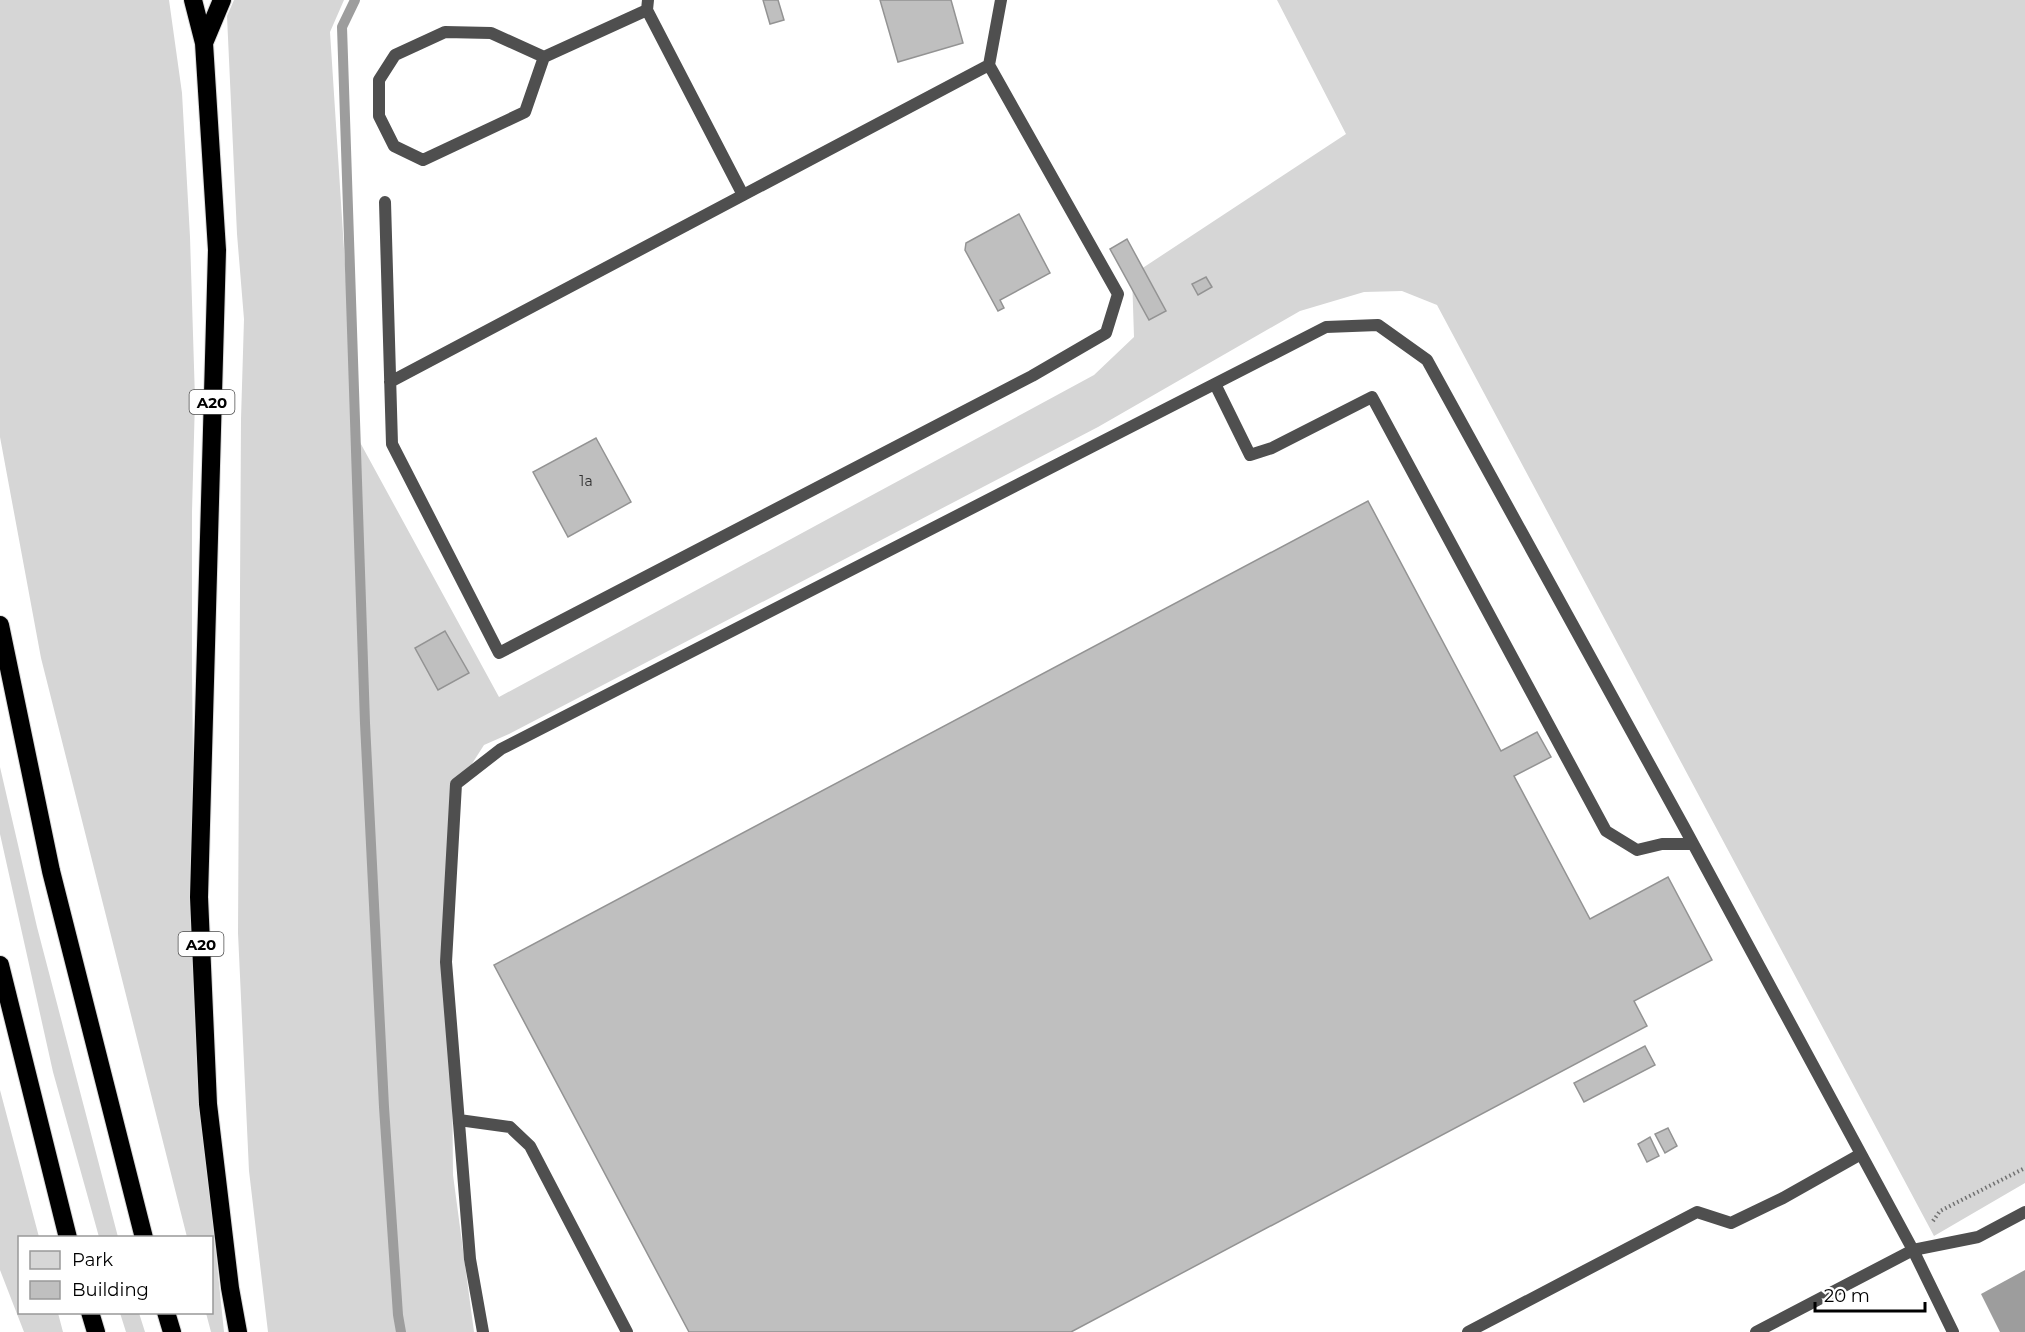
<svg xmlns="http://www.w3.org/2000/svg" width="2025" height="1332" viewBox="0 0 2025 1332" font-family="Montserrat,sans-serif">
  <style>
    .green { fill: #d6d6d6 }
    .water { fill: #9d9d9d }
    .lines { fill: none; stroke-linecap: round; stroke-linejoin: round }
    .stream { stroke: #9d9d9d; stroke-width: 10 }
    .building { fill: #bfbfbf; stroke: #939393; stroke-width: 1.5 }
    .highway-casing { stroke: #dbdbdb; stroke-width: 20 }
    .path { stroke: #717171; stroke-width: 4; stroke-dasharray: 1.5 3; stroke-linecap: butt }
    .lane { stroke: #4f4f4f; stroke-width: 12 }
    .highway { stroke: #000; stroke-width: 18 }
    .labels { text-anchor: middle; dominant-baseline: central; stroke-width: 4.5; stroke-linejoin: round; paint-order: stroke }
    .number-label { font-size: 14px; fill: #303030 }
    .shield { fill: #fff; stroke: #4c4c4c; stroke-width: 1.5 }
    .shield-label { font-size: 15px; font-weight: bold; fill: #000 }
  </style>
  <rect width="100%" height="100%" fill="#fff"/>
  <path class="green" d="M0 0H169L182 93 190 237 195 399 192 512V673L197 1069 224 1332H211L206 1313 212 1312V1238L187 1237 41 658 0 437Z
    M234 0H344L330 32 356 435 499 697 1094 375 1134 337 1132 275 1346 134 1277 0H2025V1183L1934 1236 1437 305 1402 291 1364 292 1300 311 1098 427 509 734 484 745 468 770 451 801 450 845 453 1175 474 1332H268L249 1171 238 933 241 419 244 319 237 234 227 16Z
    M0 767 37 927 118 1237H99L53 1072 0 834Z
    M0 1090 39 1237 20 1238V1312L58 1313 63 1332H24L0 1270Z
    M120 1313H139L145 1332H126Z"/>
  <path class="water" d="M2025 1270V1332H2000L1981 1294Z"/>
  <g class="lines">
    <path class="stream" d="M355 0 342 27 365 723 384 1107 398 1315 401 1332"/>
  </g>
  <path class="building" d="M763 0H778L784 20 770 24Z
    M880 0H951L963 43 898 62Z
    M1019 214 1050 273 1000 300 1004 308 998 311 965 250 966 243Z
    M1127 239 1166 311 1149 320 1110 249Z
    M1206 277 1212 287 1198 295 1192 284Z
    M596 438 631 502 568 537 533 472Z
    M1368 501 1501 751 1537 732 1551 757 1514 776 1590 919 1668 877 1712 960 1634 1001 1647 1026 1071 1332H689L494 965Z
    M445 631 469 673 438 690 415 648Z
    M1645 1046 1655 1065 1584 1102 1574 1083Z
    M1668 1128 1677 1146 1665 1153 1655 1134Z
    M1650 1137 1659 1156 1647 1162 1638 1144Z"/>
  <g class="lines">
    <defs>
      <path id="highway" d="M193 0 204 43 217 250 199 897 208 1104 230 1288 238 1332
        M204 43 222 0
        M0 625 51 871 144 1238
        M0 965 68 1238
        M90 1312 96 1332
        M166 1312 172 1332"/>
    </defs>
    <use href="#highway" class="highway-casing"/>
    <path class="path" d="M1933 1221 1940 1211 2025 1168"/>
    <path class="lane" d="M647 10 743 195
      M544 57 491 33 445 32 395 55 379 80V116L394 146 423 160 525 112 544 57 647 10 648 0
      M385 202 392 444 499 653 1032 376 1106 333 1118 294 989 65 1001 0
      M390 382 989 65
      M1215 384 1250 455 1272 448 1372 397 1606 831 1637 850 1662 844H1693
      M459 1120 510 1127 530 1146 627 1332
      M483 1332 470 1259 446 962 456 784 501 749 1326 327 1378 325 1427 360 1684 827 1913 1250 1953 1332
      M1468 1332 1697 1212 1731 1223 1783 1198 1861 1154
      M1756 1332 1913 1250 1978 1237 2025 1212"/>
    <use href="#highway" class="highway"/>
  </g>
  <g class="labels">
    <g class="number-label">
      <text x="586" y="481">1a</text>
    </g>
    <g class="shield">
      <rect x="189.5" y="390" width="45" height="24" rx="4.5"/>
      <rect x="178.5" y="932" width="45" height="24" rx="4.5"/>
    </g>
    <g class="shield-label">
      <text x="212" y="402">A20</text>
      <text x="201" y="944">A20</text>
    </g>
  </g>
  <rect x="18" y="1236" width="195" height="78" fill="#ffffff" stroke="#999999" stroke-width="1.5"/>
  <rect x="30" y="1251" width="30" height="18" fill="#d6d6d6" stroke="#999999" stroke-width="1.5"/>
  <text x="72" y="1266" font-size="18" fill="#000000">Park</text>
  <rect x="30" y="1281" width="30" height="18" fill="#bfbfbf" stroke="#999999" stroke-width="1.5"/>
  <text x="72" y="1296" font-size="18" fill="#000000">Building</text>
  <path d="M1815 1302v9h110v-9" fill="none" stroke="#000000" stroke-width="3"/>
  <text x="1824" y="1302" font-size="18" fill="#000000" stroke="#ffffff" stroke-width="4.5" paint-order="stroke">20 m</text>
</svg>
